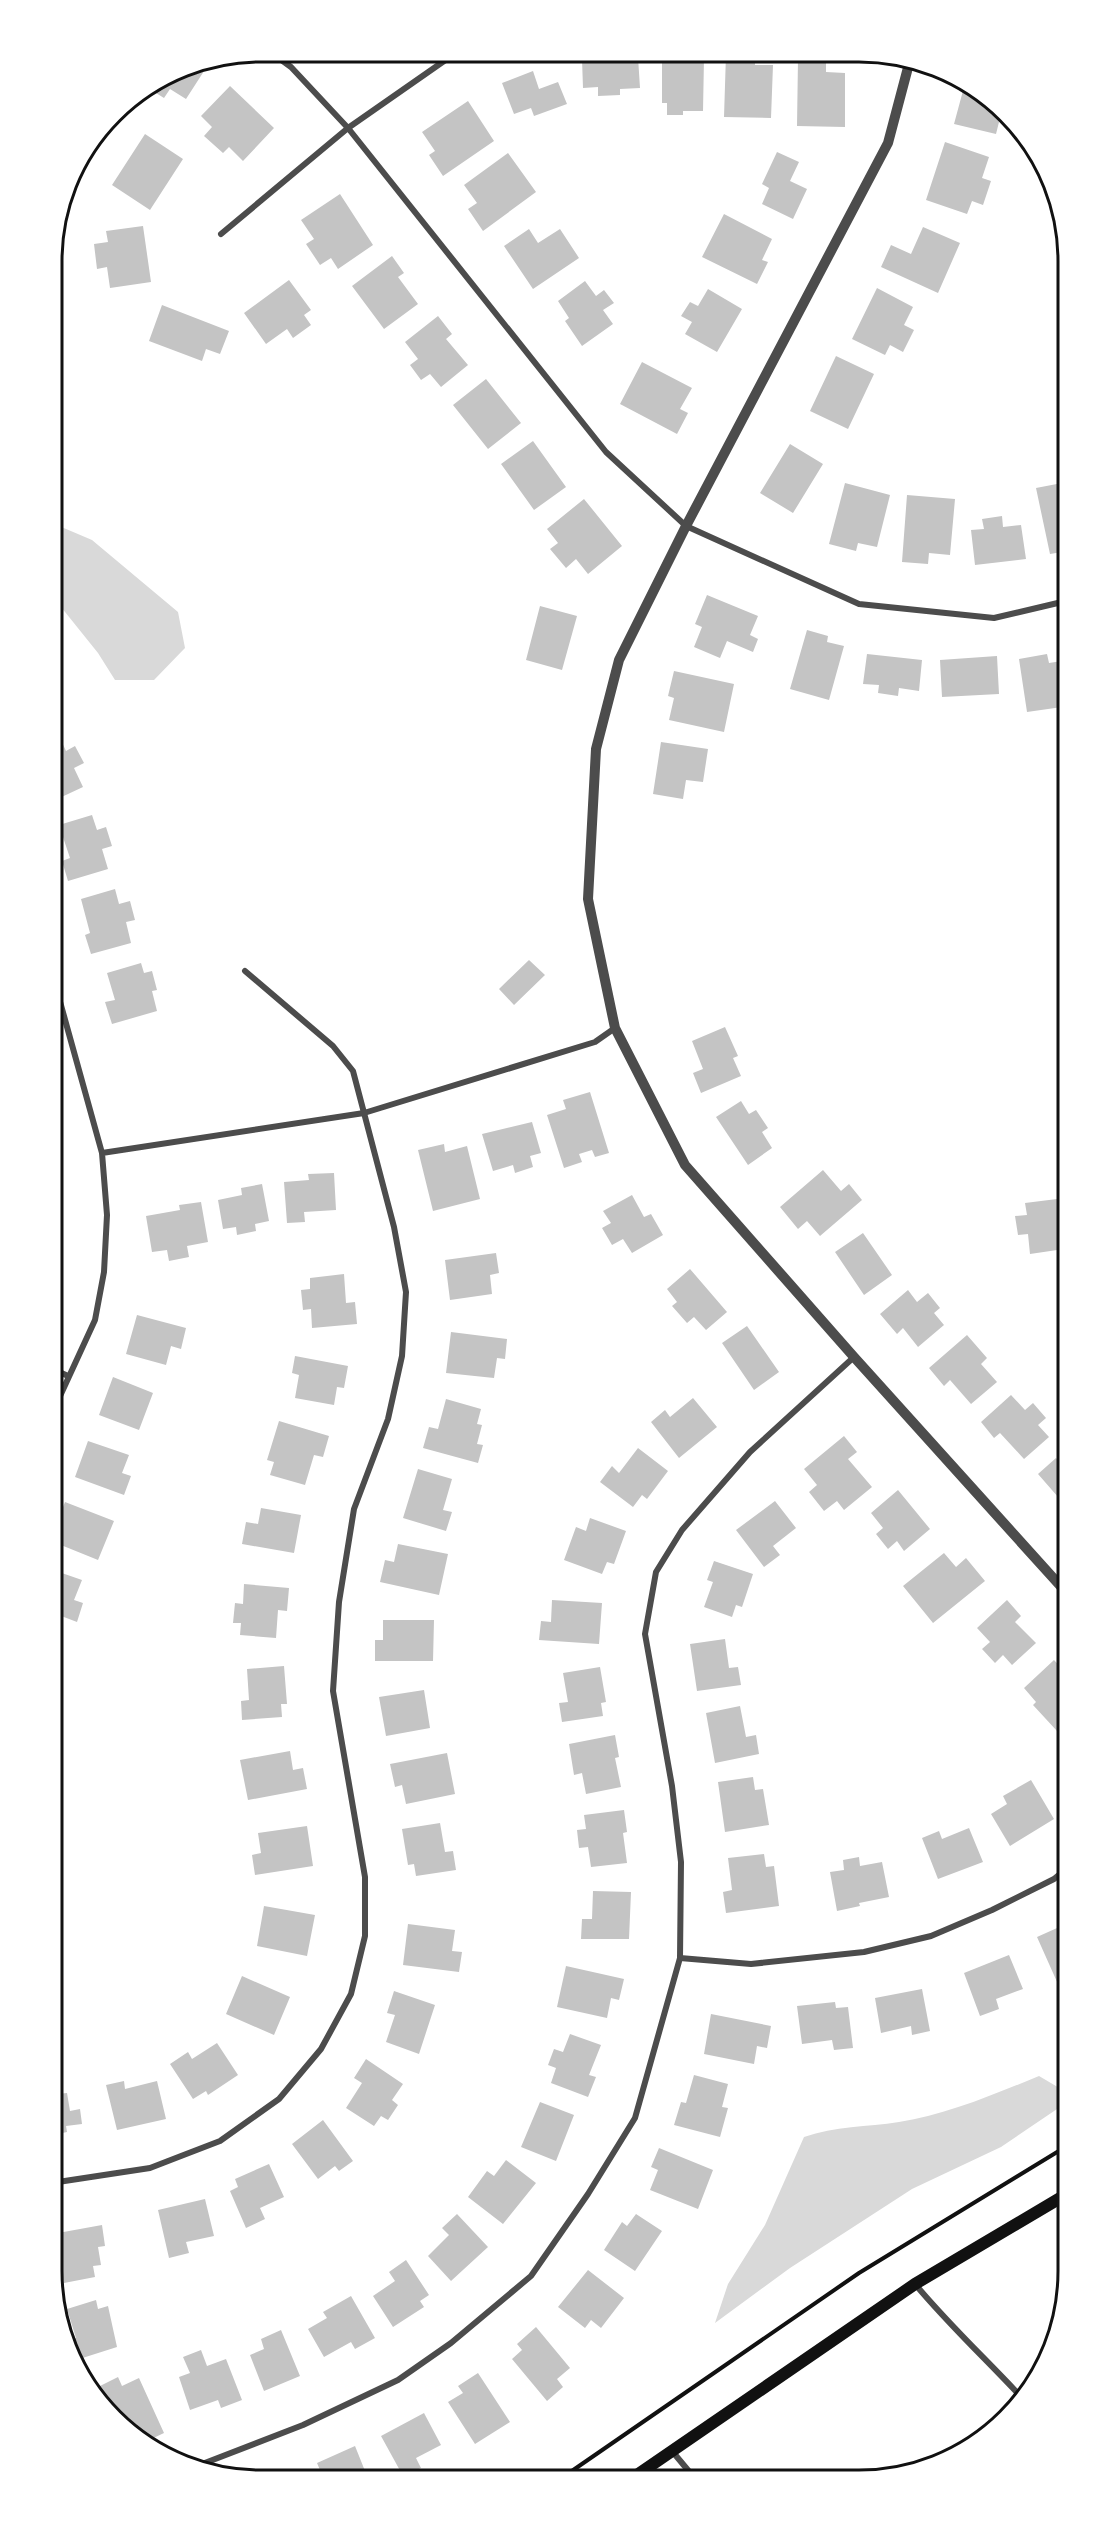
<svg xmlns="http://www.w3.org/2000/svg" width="1119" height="2532" viewBox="0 0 1119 2532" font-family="Arial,sans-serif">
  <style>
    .water { fill: #d9d9d9 }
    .building { fill: #c4c4c4 }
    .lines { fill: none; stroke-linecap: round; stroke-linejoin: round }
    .path { stroke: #111; stroke-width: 4 }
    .minor { stroke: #4c4c4c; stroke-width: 6 }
    .tertiary { stroke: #4c4c4c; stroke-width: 10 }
    .secondary { stroke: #111; stroke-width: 12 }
    .rim { fill: none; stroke: #111; stroke-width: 3 }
  </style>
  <rect width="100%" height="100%" fill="#fff"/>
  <path class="water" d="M52 523 92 540 178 612 185 648 154 680H115L98 653 53 597Z
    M1039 2076 1061 2089 1063 2105 1001 2147 912 2189 790 2268 715 2323 728 2284 765 2225 804 2137C835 2126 867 2127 899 2122 946 2115 995 2094 1039 2076Z"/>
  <path class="building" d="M358 52H381L363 62Z
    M662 53 686 54V57L704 58 703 111H683V115H667V103H662Z
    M726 54 755 55V65H773L771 118 724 117Z
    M638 57 640 88 620 89V95L598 96V87L583 88 582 59Z
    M798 59H826V72L845 73V127L797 126Z
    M198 63 206 68 186 99 170 89 164 98 148 88 181 67Z
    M533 71 539 89 558 82 567 104 534 116 531 108 514 114 502 83Z
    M230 86 274 128 243 161 229 147 223 153 204 136 212 127 201 116Z
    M964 87 997 103 1012 121 1011 125 999 122 996 134 954 124Z
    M468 101 494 141 443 176 429 155 435 151 422 132Z
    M145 134 183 159 150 210 112 185Z
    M945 142 989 157 982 178 991 181 983 205 972 201 967 214 926 200Z
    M777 152 799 162 790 181 807 189 793 219 762 204 769 188 762 184Z
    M508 153 536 192 483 231 468 209 477 203 464 185Z
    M340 194 373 245 338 269 331 258 320 265 306 244 314 239 301 220Z
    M724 214 772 239 762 260 768 262 757 284 702 257Z
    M143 226 151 282 110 288 107 267 97 269 94 244 108 242 106 231Z
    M923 227 960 243 938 293 881 267 891 245 911 254Z
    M529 229 538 243 560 229 579 258 533 289 504 246Z
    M392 256 404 273 398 277 418 304 384 329 352 286Z
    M289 280 311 310 304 315 311 325 293 338 287 329 266 344 244 313Z
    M585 281 596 296 604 290 614 303 603 310 613 324 582 346 565 321 569 318 558 301Z
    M877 288 913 307 904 325 914 330 903 352 890 345 885 355 852 339Z
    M708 289 742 309 717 352 685 334 692 322 681 316 690 302 698 306Z
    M162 305 229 331 220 354 206 349 202 361 149 341Z
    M438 316 452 334 446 339 468 365 441 387 430 374 421 380 410 365 418 359 405 342Z
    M836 356 874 374 848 429 810 411Z
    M642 362 692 388 680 409 688 413 677 434 620 404Z
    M486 379 521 423 488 449 453 405Z
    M533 441 566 487 534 510 501 464Z
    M790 444 823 464 793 513 760 493Z
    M845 483 890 495 877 547 858 543 856 551 829 544Z
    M1062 483V552L1050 554 1036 488Z
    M907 495 955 499 950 555 929 553 928 564 902 562Z
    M584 499 622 546 588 574 576 559 566 568 550 549 558 543 547 529Z
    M1002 516 1003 527 1021 525 1026 559 975 565 971 530 984 529 982 519Z
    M707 595 758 616 750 635 758 639 753 652 727 641 720 658 694 647 702 627 695 624Z
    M540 606 577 616 562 670 526 660Z
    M807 630 828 636 827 642 844 646 829 700 790 689Z
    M867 654 922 660 919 691 899 688 898 696 878 693 879 685 863 684Z
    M1047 654 1049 663 1062 661V707L1027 712 1019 659Z
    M997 656 999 694 942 697 940 660Z
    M674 671 734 684 724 732 669 720 674 698 668 696Z
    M59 736 66 751 75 746 84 763 74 768 83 787 53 801V739Z
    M661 742 708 749 703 782 686 780 683 799 653 794Z
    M92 815 97 830 106 827 112 846 102 849 108 869 68 881 62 861 70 858 59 825Z
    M115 889 119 904 130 901 135 920 126 922 131 943 91 954 85 935 90 933 81 899Z
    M529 960 545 975 514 1005 499 989Z
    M141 963 144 973 152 971 157 990 152 991 157 1011 112 1024 105 1002 115 1000 107 973Z
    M725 1027 738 1056 733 1058 741 1076 701 1093 693 1073 703 1069 692 1041Z
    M590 1092 609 1153 595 1157 592 1150 579 1154 582 1162 564 1168 547 1115 566 1109 563 1100Z
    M741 1101 749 1114 756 1110 768 1128 762 1132 772 1148 748 1165 716 1117Z
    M532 1122 541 1153 530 1156 533 1167 515 1173 513 1165 493 1171 482 1134Z
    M444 1144 445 1152 467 1146 480 1199 433 1211 418 1150Z
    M823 1170 841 1191 849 1184 862 1200 820 1236 807 1221 798 1229 780 1207Z
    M334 1173 336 1210 304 1212 305 1222 287 1223 284 1182 309 1180 308 1174Z
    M262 1184 269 1221 255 1224 256 1231 237 1235 236 1227 223 1229 218 1200 242 1195 241 1188Z
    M632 1195 644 1217 651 1214 663 1235 632 1253 623 1239 612 1245 602 1228 611 1223 603 1211Z
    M1057 1199 1061 1228 1063 1227 1064 1232V1249L1030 1254 1028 1234 1018 1235 1015 1216 1027 1215 1025 1203Z
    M201 1202 208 1242 187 1246 189 1257 169 1261 167 1250 152 1252 146 1216 180 1210 179 1205Z
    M55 1203 58 1225H55Z
    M863 1233 892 1275 864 1295 835 1252Z
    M496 1253 499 1273 490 1275 492 1294 450 1300 445 1260Z
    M690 1269 727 1312 706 1330 694 1317 687 1323 672 1306 677 1302 667 1289Z
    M344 1274 346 1303 355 1302 357 1324 312 1328 311 1309 303 1310 301 1290 310 1289V1278Z
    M908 1290 917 1302 928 1293 940 1308 934 1313 944 1325 918 1347 903 1328 897 1334 880 1314Z
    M137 1315 186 1328 181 1349 171 1346 166 1365 126 1354Z
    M747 1326 779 1372 754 1390 722 1343Z
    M451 1332 507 1339 505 1359 497 1358 494 1378 446 1373Z
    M967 1335 987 1358 981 1364 997 1382 971 1404 950 1380 944 1386 929 1368Z
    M295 1356 348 1366 344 1388 337 1387 334 1405 295 1398 299 1375 292 1373Z
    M113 1377 153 1393 139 1430 99 1415Z
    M1011 1395 1025 1410 1033 1403 1046 1418 1038 1425 1049 1437 1024 1459 1000 1433 994 1438 981 1422Z
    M693 1398 717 1427 679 1458 651 1422 665 1410 670 1417Z
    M446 1399 481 1409 477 1424 482 1425 477 1444 483 1445 478 1463 423 1448 429 1427 438 1429Z
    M279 1421 329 1436 323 1457 314 1455 305 1485 270 1475 274 1462 267 1460Z
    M844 1436 857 1452 848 1459 872 1487 844 1510 837 1501 824 1511 809 1492 817 1485 804 1469Z
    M88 1441 129 1455 122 1473 131 1476 124 1495 75 1477Z
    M638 1448 668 1471 647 1499 642 1495 633 1507 600 1482 612 1466 619 1473Z
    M1056 1458 1065 1467V1505L1038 1474Z
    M418 1469 452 1479 443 1510 452 1512 446 1531 403 1518Z
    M898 1490 930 1529 904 1551 897 1541 888 1549 876 1534 883 1528 871 1513Z
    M775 1501 796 1528 773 1546 780 1555 764 1567 736 1530Z
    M65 1502 114 1521 98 1560 56 1543V1525Z
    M261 1508 301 1515 294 1553 242 1544 246 1522 258 1524Z
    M590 1518 626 1531 614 1564 607 1562 602 1574 564 1560 576 1527 586 1531Z
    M398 1544 448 1554 439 1595 380 1582 385 1560 394 1562Z
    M944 1553 956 1567 966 1558 985 1581 933 1623 903 1586Z
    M714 1561 753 1574 742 1607 736 1605 732 1617 704 1607 713 1582 707 1580Z
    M56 1571 82 1580 74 1600 83 1603 77 1622 56 1614Z
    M244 1584 289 1588 287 1611 278 1610 276 1638 240 1635 241 1623H233L235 1603 243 1604Z
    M552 1600 602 1603 599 1644 539 1640 541 1621 551 1622Z
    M1007 1600 1021 1616 1015 1622 1036 1643 1012 1665 1003 1655 995 1663 982 1649 990 1642 977 1628Z
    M383 1620H434L433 1661H375V1640H383Z
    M725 1639 729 1668 738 1667 741 1685 697 1691 690 1644Z
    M1054 1660 1066 1673V1723L1057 1731 1033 1705 1036 1702 1024 1688Z
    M284 1666 287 1704H281L282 1717 242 1720 241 1701 249 1700 247 1669Z
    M600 1667 606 1702 601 1703 603 1716 562 1722 559 1703 568 1702 563 1673Z
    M424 1690 430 1728 386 1736 379 1697Z
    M740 1706 746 1737 756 1735 759 1754 715 1763 706 1713Z
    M615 1735 619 1757 615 1758 621 1787 586 1794 582 1773 574 1775 569 1744Z
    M290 1751 293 1770 303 1768 307 1789 248 1800 240 1760Z
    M447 1753 455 1794 406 1804 402 1785 395 1787 390 1764Z
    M753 1777 755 1790 763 1789 769 1825 725 1832 718 1782Z
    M1031 1780 1054 1819 1010 1846 991 1814 1007 1804 1003 1796Z
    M624 1810 627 1832 623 1833 627 1863 591 1867 588 1847 579 1848 577 1830 586 1829 584 1815Z
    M440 1823 445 1852 453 1851 456 1870 416 1876 414 1864 408 1865 402 1829Z
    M307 1826 313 1866 255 1875 252 1855 261 1853 258 1833Z
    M969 1828 983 1862 938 1879 922 1838 939 1831 942 1839Z
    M764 1854 766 1867 774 1866 779 1906 726 1913 723 1892 732 1890 728 1858Z
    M859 1857 860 1866 882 1862 889 1897 859 1903 860 1906 837 1911 830 1872 844 1870 843 1860Z
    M593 1891 631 1892 629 1939H581L582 1919H592Z
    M264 1906 315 1915 307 1956 257 1946Z
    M408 1924 455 1930 452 1951 462 1952 459 1972 403 1965Z
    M1066 1924 1067 1991 1062 1993 1037 1937Z
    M1009 1955 1023 1989 996 1999 999 2009 980 2016 964 1973Z
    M566 1966 624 1979 619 2000 611 1998 607 2018 557 2007Z
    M242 1976 290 1997 274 2035 226 2014Z
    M922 1989 930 2031 912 2035 911 2026 881 2033 875 1998Z
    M394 1991 435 2005 419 2054 386 2042 395 2015 387 2013Z
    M835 2002 836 2008 848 2007 853 2048 834 2050 832 2040 802 2044 797 2006Z
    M711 2014 771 2026 767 2048 757 2046 754 2064 704 2054Z
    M570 2034 601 2045 589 2075 596 2077 588 2097 551 2083 556 2068 548 2065 554 2049 563 2052Z
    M217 2043 238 2075 208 2095 206 2091 193 2099 170 2064 188 2052 192 2059Z
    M366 2059 403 2084 392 2100 398 2105 388 2120 381 2116 374 2126 346 2108 362 2083 354 2078Z
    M694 2075 728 2084 722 2107 728 2108 720 2137 674 2125 681 2102 686 2103Z
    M124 2081 125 2089 157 2081 166 2119 117 2130 106 2085Z
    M67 2093 70 2111 80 2109 82 2124 66 2126 67 2132 58 2134 57 2094Z
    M540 2102 574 2115 556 2161 521 2147Z
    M323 2120 353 2161 339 2171 335 2166 318 2179 292 2144Z
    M659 2148 713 2170 698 2209 650 2190 658 2170 651 2167Z
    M506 2160 536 2183 503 2224 468 2197 487 2171 494 2176Z
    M269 2164 284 2197 260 2208 265 2219 246 2228 230 2191 238 2187 235 2179Z
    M205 2199 214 2236 186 2242 189 2253 169 2258 158 2210Z
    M457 2214 488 2247 451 2281 428 2256 449 2235 442 2228Z
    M636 2214 662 2231 635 2271 604 2250 622 2222 627 2226Z
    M102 2225 105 2246 98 2247 101 2265 93 2266 95 2277 64 2283 58 2261V2233Z
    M406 2260 429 2295 420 2301 424 2307 393 2327 373 2296 395 2281 389 2272Z
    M588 2270 624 2298 601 2328 591 2320 585 2328 558 2307Z
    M351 2296 375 2338 355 2349 351 2342 324 2357 308 2329 327 2318 323 2312Z
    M96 2300 98 2309 108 2306 117 2347 73 2361 67 2341 76 2338 67 2309Z
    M536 2327 570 2368 557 2379 563 2387 547 2401 512 2359 522 2350 517 2344Z
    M281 2330 300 2376 264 2391 250 2355 264 2349 261 2339Z
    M201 2350 207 2366 226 2359 242 2400 221 2408 218 2400 190 2410 179 2377 190 2373 183 2357Z
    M478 2373 510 2422 475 2444 448 2402 463 2393 458 2386Z
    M118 2377 122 2386 139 2378 164 2433 147 2441 143 2439 140 2433 136 2436 122 2429 111 2416 98 2387Z
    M424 2413 441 2445 416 2458 421 2468 403 2476 381 2436Z
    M355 2446 367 2476 323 2477 317 2463Z"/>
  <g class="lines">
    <path class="path" d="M566 2475 859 2273 1067 2146"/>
    <path class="minor" d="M269 51 291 67 348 128 606 452 686 526 859 604 994 618 1062 602
      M221 234 348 128 457 52
      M54 980 102 1153 107 1215 104 1272 95 1320 55 1407
      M102 1153 364 1113 595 1042 615 1028
      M55 1370 68 1376
      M680 1958 751 1964 864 1952 931 1936 992 1910 1054 1879 1066 1869
      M58 2182 150 2168 181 2156 220 2141 279 2099 321 2049 351 1994 365 1936V1877L333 1691 339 1602 354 1509 388 1419 402 1356 406 1292 394 1227 353 1071 333 1046 245 971
      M915 2284C949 2325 988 2361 1024 2400
      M672 2451 692 2475
      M197 2466 303 2425 398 2380 451 2343 531 2276 588 2194 635 2118 680 1958 681 1862 672 1786 645 1634 656 1572 682 1530 750 1452 854 1357"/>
    <path class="tertiary" d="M910 60 888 143 686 526 619 660 596 749 588 899 615 1028 685 1165 854 1357 1065 1591"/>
    <path class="secondary" d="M637 2475 915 2284 1067 2194"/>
  </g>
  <path d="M0 0H1119V2532H0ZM261 62H859A199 199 0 0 1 1058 261V2271A199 199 0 0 1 859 2470H261A199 199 0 0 1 62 2271V261A199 199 0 0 1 261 62Z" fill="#fff" fill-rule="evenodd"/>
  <path class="rim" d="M261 62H859A199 199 0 0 1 1058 261V2271A199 199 0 0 1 859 2470H261A199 199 0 0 1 62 2271V261A199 199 0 0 1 261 62Z"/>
</svg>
